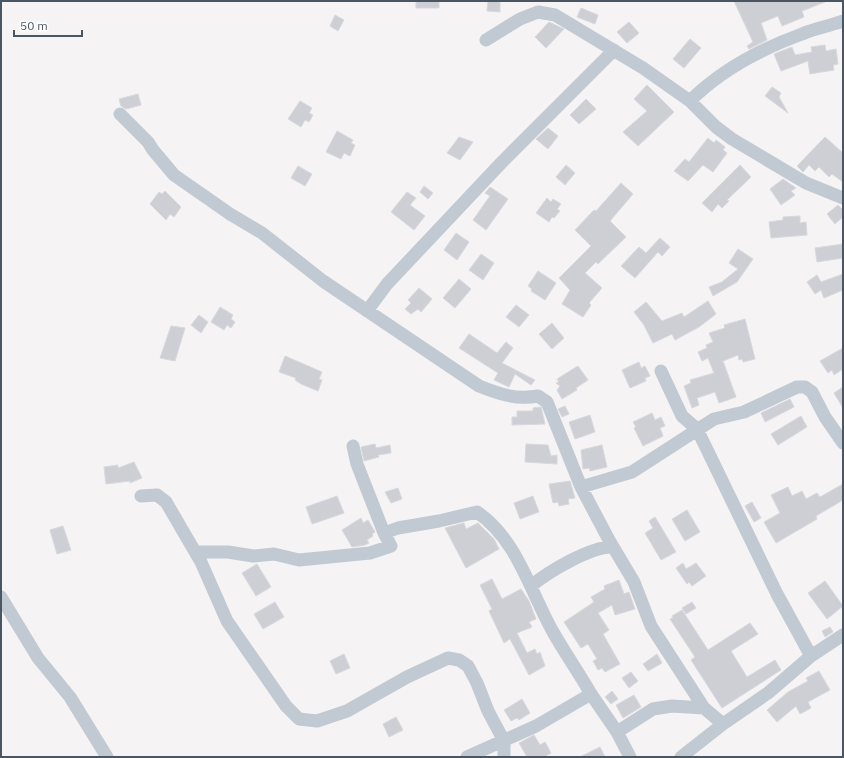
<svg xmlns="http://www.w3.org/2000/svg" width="844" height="758" viewBox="0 0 844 758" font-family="'IBM Plex Sans',sans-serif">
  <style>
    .building { fill: #cdcfd5; stroke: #d7d9de }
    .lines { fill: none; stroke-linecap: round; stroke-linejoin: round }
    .minor { stroke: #c1cad2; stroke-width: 13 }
  </style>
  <rect width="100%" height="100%" fill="#f5f3f3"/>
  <path class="building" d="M416 1H439V8H416Z
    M488 1H500V12L487 11Z
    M734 1H825V2L802 11 804 17 782 26 778 16 761 23 767 40 749 49 747 46 753 42Z
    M581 8 598 15 595 24 577 17Z
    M335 15 344 20 338 31 330 26Z
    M549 22 564 29 546 48 535 37Z
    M629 22 639 33 627 43 617 32Z
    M690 39 701 48 684 68 673 59Z
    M825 45 826 51 836 49 838 64 833 65 834 70 810 74 808 61 781 71 774 54 792 47 795 55 812 52 811 47Z
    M647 85 674 112 638 146 623 132 647 111 634 99Z
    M772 87 781 93 779 97 788 113 765 96Z
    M138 94 141 105 126 109 121 106 119 99Z
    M586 99 596 109 579 124 570 115Z
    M300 101 312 108 309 113 313 115 309 122 305 120 301 127 288 119Z
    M548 128 558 136 548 149 536 139Z
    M337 131 353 140 351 143 355 145 350 156 344 153 341 159 326 152Z
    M459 137 473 142 460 160 447 153Z
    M825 137 843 153V182L832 174 829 177 819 167 815 171 809 165 803 172 797 166Z
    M708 138 714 143 716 140 725 147 723 150 727 153 713 172 703 165 688 181 674 171 685 159 689 162Z
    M566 165 575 173 565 185 556 177Z
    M740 165 751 177 727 200 729 201 722 208 718 204 712 212 702 203Z
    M298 166 312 174 305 186 291 178Z
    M783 179 796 188 791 191 795 195 781 205 770 189Z
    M621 183 633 194 610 221 626 237 598 264 596 262 585 273 602 288 589 303 591 305 583 317 562 304 570 290 559 278 591 246 575 230 594 210 596 211Z
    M424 186 433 193 428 199 420 192Z
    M490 187 508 199 486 230 473 220 490 196 485 193Z
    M165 191 181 207 174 217 170 214 166 220 150 204 159 192 162 194Z
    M407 192 416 198 410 205 425 216 414 230 391 212Z
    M547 198 551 202 553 199 561 204 557 209 560 211 554 218 552 217 549 222 536 213Z
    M838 205 843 210V217L835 224 827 214Z
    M800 216V223L806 222 807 235 771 238 769 222 783 220V217Z
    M456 233 469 242 457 260 444 250Z
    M660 238 670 247 662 256 658 252 635 278 621 266 639 247 646 253Z
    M843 244V258L817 262 815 248Z
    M738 249 753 259 737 282 713 296 709 287 722 282 738 269 729 263Z
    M481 254 494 263 483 280 469 270Z
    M538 271 556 283 545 300 531 291 532 289 528 286Z
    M843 274V290L824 298 821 290 815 294 807 282 817 275 821 282Z
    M459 279 471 289 455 308 443 298Z
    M419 288 432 299 421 312 418 309 411 314 405 309 411 303 408 300Z
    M708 301 716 314 699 327 675 340 672 334 653 343 644 325 634 312 646 302 662 321 682 313 684 317Z
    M516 305 529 315 519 327 506 317Z
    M220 307 233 315 231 319 235 322 231 328 227 325 224 330 211 322Z
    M199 315 208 322 201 333 191 325Z
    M745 319 755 359 743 362 742 359 739 360 738 355 723 361 736 397 719 403 715 392 697 398 699 405 692 408 684 386 691 383 690 380 714 373 708 358 702 361 698 352 707 348 706 345 713 342 709 333 725 328 724 325Z
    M552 323 564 338 552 349 539 334Z
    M171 326 185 328 175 361 160 358Z
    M469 334 497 353 506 342 513 348 502 363 535 380 531 385 515 374 509 387 494 380 498 373 459 348Z
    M843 348V369L834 375 832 370 828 373 820 361Z
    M285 356 322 372 319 379 322 380 318 391 301 384 295 380 296 378 279 372Z
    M639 362 641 368 645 366 650 376 645 378 646 381 630 388 622 370Z
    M578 366 588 380 576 388 577 390 562 399 557 390 560 386 556 383 559 382 557 379Z
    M843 387V408L834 393Z
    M790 399 794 407 765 422 761 413Z
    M565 406 569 414 562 417 558 409Z
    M541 407 545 424 512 425V417H517V411H533V408Z
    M652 413 655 420 661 417 665 426 660 428 663 436 643 446 634 428 636 427 633 422Z
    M590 415 595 432 575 439 569 422Z
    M801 416 807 427 778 445 771 434Z
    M375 444 376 448 390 445 391 453 378 455 379 457 364 461 361 447Z
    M526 444 548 445 551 456 557 455V464L525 462Z
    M602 445 607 467 590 471 589 468 583 469 581 450Z
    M134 462 142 478 130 483V481L106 484 104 467 118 465V468Z
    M570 481 575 498 568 499 569 504 559 506 558 502 553 503 549 484Z
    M843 484V500L816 516 817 519 776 543 764 522 780 513 771 495 788 487 792 496 802 491 806 499 817 493 820 497Z
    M398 488 402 499 391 503 385 492Z
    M337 496 344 513 312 524 306 507Z
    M533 496 539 512 520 519 514 503Z
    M752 502 761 518 754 522 745 506Z
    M687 510 700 532 685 541 672 519Z
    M655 517 676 552 661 560 645 533 653 528 649 521Z
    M361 518 363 523 368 520 375 532 372 534 373 536 367 540 369 543 365 545 352 547 342 530Z
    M464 523 466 529 478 523 494 539 499 549 466 568 445 528Z
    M63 526 71 550 57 554 50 530Z
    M683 563 686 569 696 563 706 576 692 586 689 582 687 584 676 568Z
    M257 564 271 587 256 596 242 573Z
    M492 579 502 599 521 589 529 601 536 619 529 622 532 627 517 633 527 653 535 649 537 654 540 652 545 666 529 675 510 639 504 643 489 611 492 609 480 585Z
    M619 580 624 594 629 592 635 609 615 615 612 605 598 613 609 630 603 634 620 664 605 672 602 668 598 670 593 661 597 659 588 644 581 648 564 622 594 602 591 597 605 589 604 586Z
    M825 581 843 606 827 619 808 593Z
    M275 602 284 617 263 629 254 614Z
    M692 602 696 608 686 614 682 608Z
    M682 610 708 650 750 623 758 634 731 651 747 677 775 660 781 670 722 708 691 660 695 657 670 619 673 618 672 616Z
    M830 627 833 632 825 637 822 631Z
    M344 654 350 668 336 674 330 661Z
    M657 654 662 663 648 671 643 664Z
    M819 671 830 690 808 702 811 708 800 714 796 706 777 722 767 710 788 692 808 681 806 678Z
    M631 672 638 681 629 688 622 678Z
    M612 691 618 699 611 704 605 697Z
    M634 695 641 707 623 718 616 705Z
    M522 699 530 713 519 720 517 718 511 721 504 710Z
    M396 717 403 730 389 737 383 724Z
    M534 735 540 745 545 742 551 753 544 757H527L519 743Z
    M600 747 605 757H580Z"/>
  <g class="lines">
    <path class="minor" d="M486 40 520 19 538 12 555 15 643 68 690 101 716 127 732 139 806 183 843 198
      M690 101C721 70 761 49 802 34 815 28 830 26 843 21
      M120 114 148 142 153 150 174 175 230 214 262 233 323 281 479 386C499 394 516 400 538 396L547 402 581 487 609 540 634 582 651 626 704 708 723 724
      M367 311 387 284 503 161 614 50
      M661 371 682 416 697 429 777 594 811 656
      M353 446 357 464 384 533 398 528 439 521 477 512C517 539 530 591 553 632 565 653 579 673 591 694L536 726 467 757
      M581 487 632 472 714 419 744 412 797 387H805L812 392 825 417 843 443
      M141 496 157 495 166 502 201 562 227 621 286 706 299 719 317 721 347 711 407 677 448 658 459 660 468 666 477 683 488 711 504 741V757
      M195 552H228L253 556 274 554 299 560 370 553 391 546 384 533
      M531 586C548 572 591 546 613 547
      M1 597 38 658 70 697 107 757
      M591 694 617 732 630 757
      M617 732 653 709 672 706 704 708
      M681 757 723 724 768 693 811 656 843 635"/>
  </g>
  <rect width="844" height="758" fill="none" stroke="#4a5661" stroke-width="4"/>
  <path d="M14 30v6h68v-6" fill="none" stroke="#4a5661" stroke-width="2"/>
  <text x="20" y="30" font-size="12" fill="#4a5661" stroke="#ffffff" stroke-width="3" paint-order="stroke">50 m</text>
</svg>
